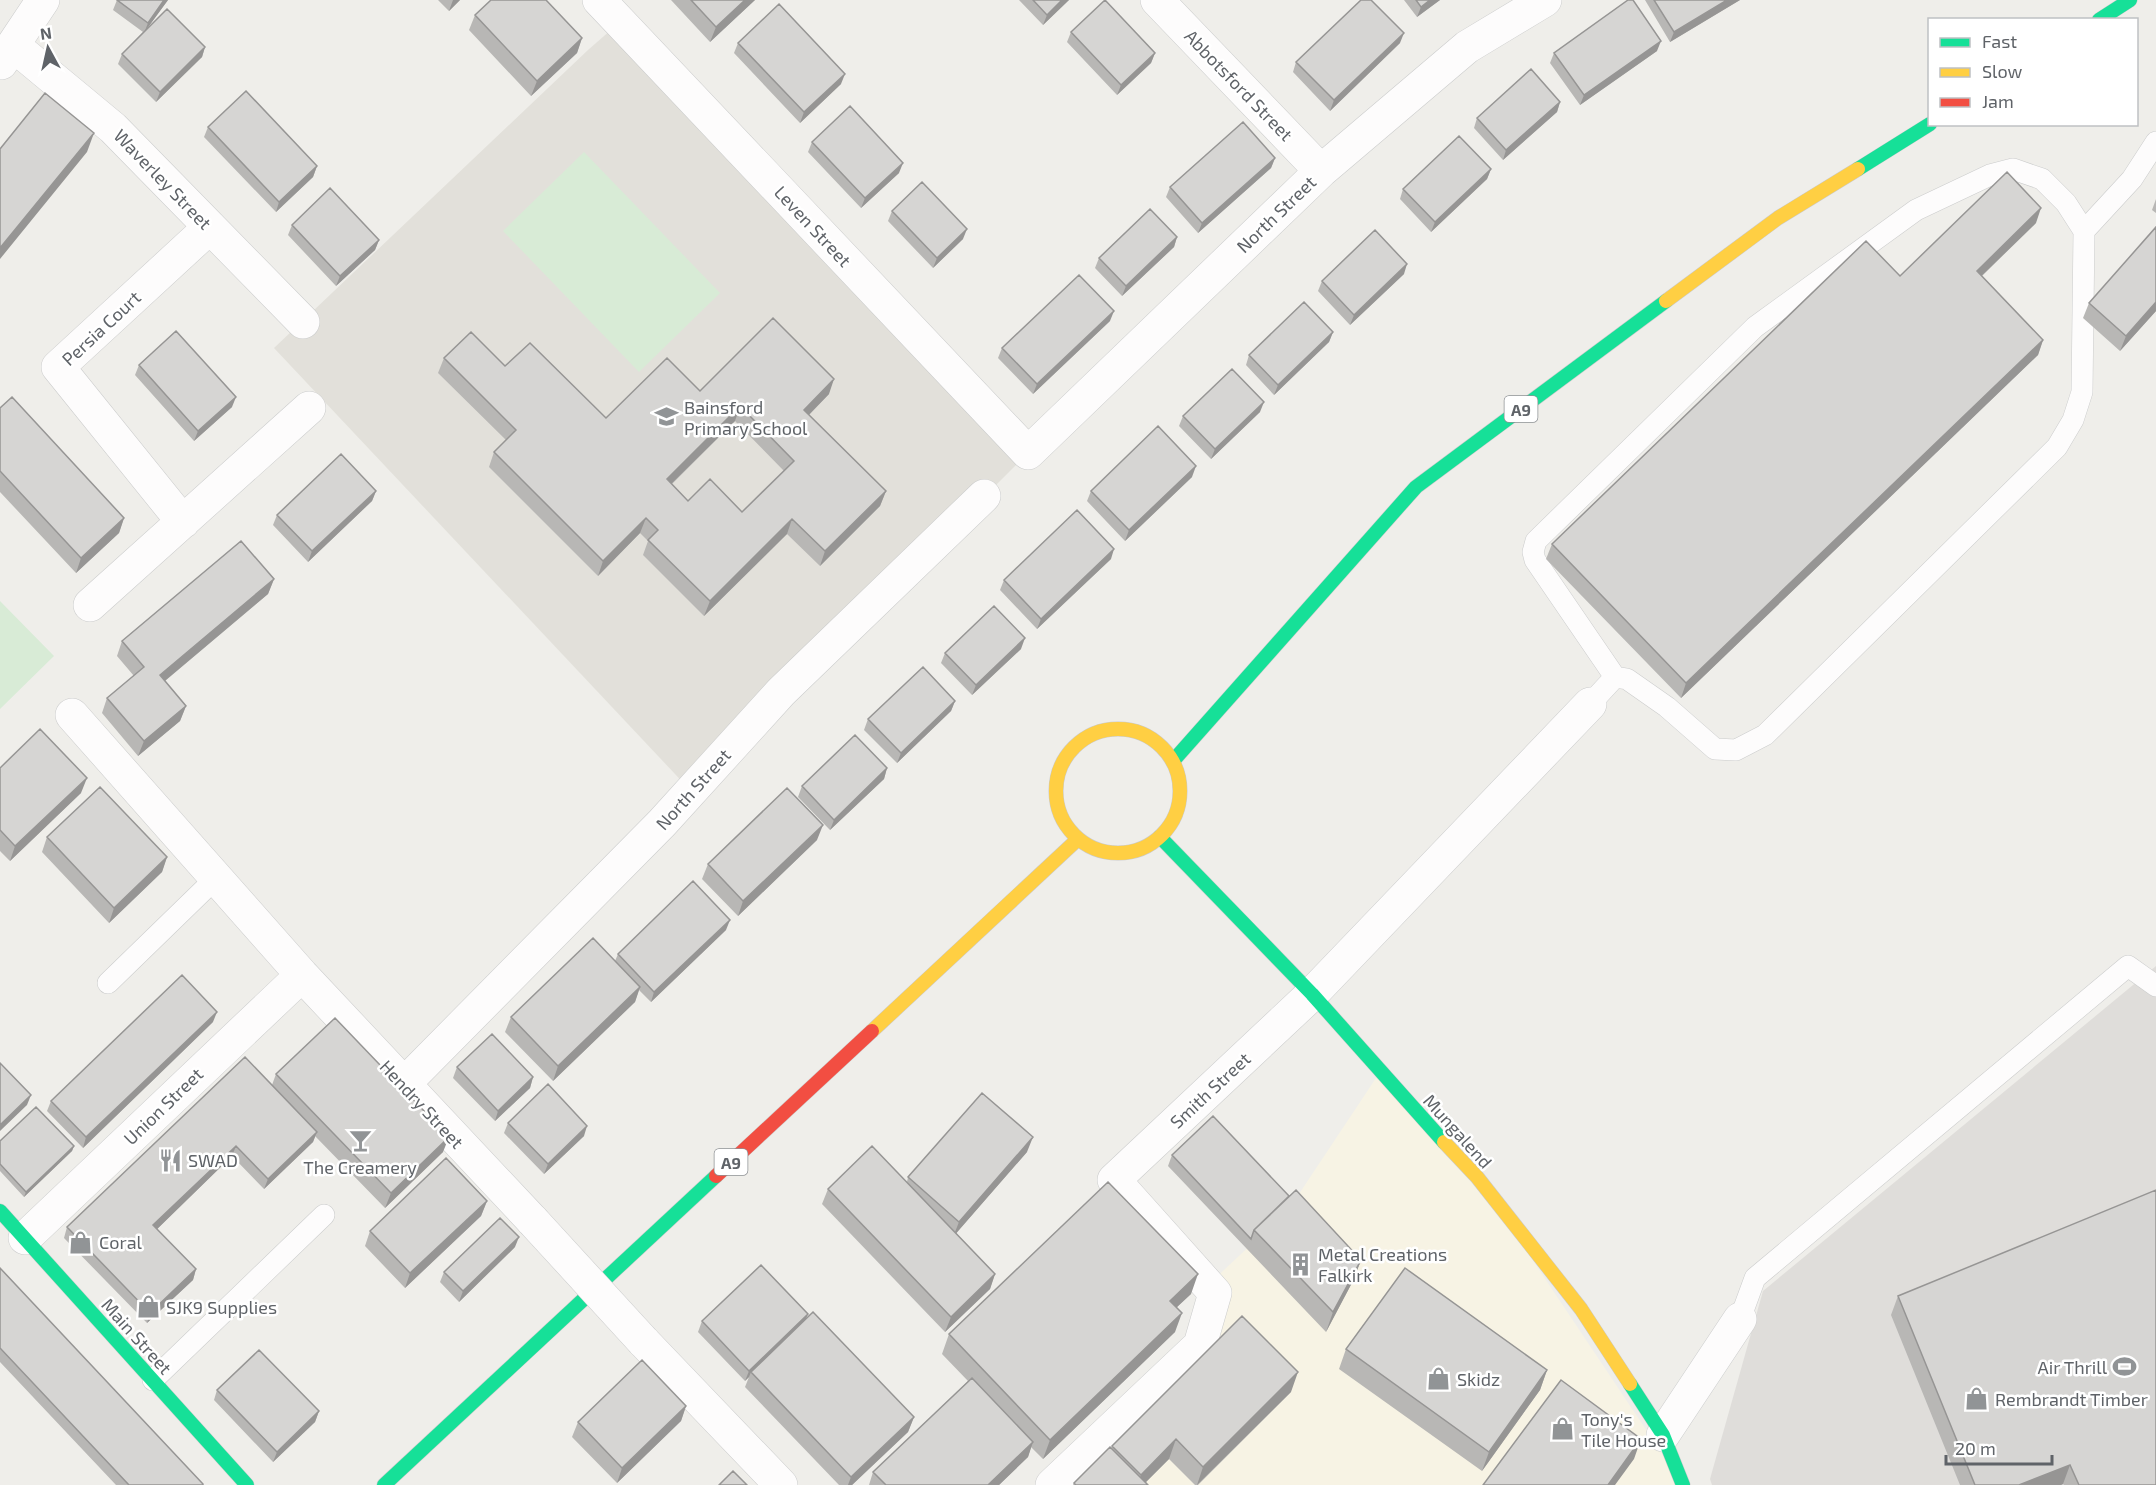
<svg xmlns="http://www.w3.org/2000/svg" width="2156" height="1485" viewBox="0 0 2156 1485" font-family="'Exo 2',sans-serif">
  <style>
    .commercial { fill: #f7f3e4 }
    .industrial { fill: #dfddda }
    .education { fill: #e2e0da }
    .green { fill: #d8ebd6 }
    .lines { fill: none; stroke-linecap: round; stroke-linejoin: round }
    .lane-casing { stroke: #cbcccc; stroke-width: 22 }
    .street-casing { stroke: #cbcccc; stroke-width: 34 }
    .fast-casing { stroke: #cacacb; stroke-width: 15 }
    .slow-casing { stroke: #cacacb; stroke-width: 15 }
    .jam-casing { stroke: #cacacb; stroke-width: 15 }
    .lane { stroke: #fdfcfc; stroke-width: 21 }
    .street { stroke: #fdfcfc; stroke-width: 33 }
    .fast { stroke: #16e098; stroke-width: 14 }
    .slow { stroke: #ffcf43; stroke-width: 14 }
    .jam { stroke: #f24e42; stroke-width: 14 }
    .street-bridge-casing { stroke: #cbcccc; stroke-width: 34; stroke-linecap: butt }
    .street-bridge { stroke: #fdfcfc; stroke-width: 33 }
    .wall { fill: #b8b7b5; fill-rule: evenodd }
    .shaded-wall { fill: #969594 }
    .building { fill: #d6d5d3; stroke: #969594; stroke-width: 1.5; fill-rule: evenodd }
    .labels { text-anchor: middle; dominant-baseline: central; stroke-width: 5; stroke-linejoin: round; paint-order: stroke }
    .shield { fill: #fff; stroke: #8f9295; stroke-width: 1.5 }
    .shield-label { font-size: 16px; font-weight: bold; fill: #5f6368 }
    .street-label { font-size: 18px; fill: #5f6368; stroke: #fff }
    .poi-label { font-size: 18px; fill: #5f6368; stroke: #fff; text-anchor: start }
  </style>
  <rect width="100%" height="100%" fill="#efeeea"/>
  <path class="commercial" d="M1380 1072 1477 1177 1683 1485H1052L1200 1345 1208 1285 1289 1209Z"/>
  <path class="industrial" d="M2156 966V1485H1712L1710 1479 1763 1291Z"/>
  <path class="education" d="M620 22 1028 453 691 791 274 348 588 50Z"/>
  <path class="green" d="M584 152 720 293 639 372 503 231Z
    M0 601 54 656 0 709Z"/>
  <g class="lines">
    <defs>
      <path id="lane" d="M2084 231 2132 179 2156 142
        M1590 704 1615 677 1627 679 1667 707 1715 749 1736 750 1765 735 2057 447 2073 420 2082 392 2084 231 2066 203 2042 179 2013 169 1990 175 1916 210 1755 327 1536 541 1533 552 1535 560 1615 677
        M108 983 216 878
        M1740 1319 1755 1278 2128 966 2156 986
        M153 1380 324 1215"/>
      <path id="street" d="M599 0 1028 453 1321 171 1467 47 1545 0
        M1157 0 1321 171
        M14 46 113 128 303 322
        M1 63 43 0
        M183 522 58 367 210 227
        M90 605 309 408
        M72 715 302 975 533 1221
        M404 1084 662 823 781 692 984 496
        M25 1238 302 975
        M643 1341 781 1485
        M1663 1435 1740 1319
        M1052 1485 1200 1345 1215 1293 1114 1180 1312 994 1590 704"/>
      <path id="fast" d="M2099 20 2130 0
        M1858 169 1930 124
        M1173 761 1416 487 1666 301
        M1160 837 1312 994 1444 1142
        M0 1211 247 1485
        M1630 1384 1663 1435 1683 1485
        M384 1485 716 1176"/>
      <path id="slow" d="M1666 301 1778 218 1858 169
        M1056 791a62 62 0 1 1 124 0a62 62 0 1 1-124 0Z
        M872 1031 1078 839
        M1444 1142 1477 1177 1581 1309 1630 1384"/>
      <path id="jam" d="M716 1176 872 1031"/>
    </defs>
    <use href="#lane" class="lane-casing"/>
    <use href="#street" class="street-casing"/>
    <use href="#fast" class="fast-casing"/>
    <use href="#slow" class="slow-casing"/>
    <use href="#jam" class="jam-casing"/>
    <use href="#lane" class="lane"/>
    <use href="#street" class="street"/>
    <use href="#fast" class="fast"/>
    <use href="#slow" class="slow"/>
    <use href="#jam" class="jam"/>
    <defs>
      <path id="street-bridge" d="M533 1221 643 1341"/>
    </defs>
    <use href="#street-bridge" class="street-bridge-casing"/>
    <use href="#street-bridge" class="street-bridge"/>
  </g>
  <path class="wall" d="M117 0H168L147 28 205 47 202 57 156 102 118 64 122 54 143 32 113 10Z
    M438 0H460L449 11Z
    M671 0H755L710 42Z
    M1019 0H1069L1043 25Z
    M1404 0H1440L1417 17Z
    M1645 0H1740L1670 42Z
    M475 15 582 38 577 53 531 96 469 30Z
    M1071 32 1155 53 1151 63 1117 95 1067 42Z
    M738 43 841 84 800 123 734 53Z
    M1400 43 1330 111 1293 72 1296 62Z
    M1657 51 1580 105 1550 63 1554 53Z
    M1560 102 1557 112 1503 160 1474 128 1477 118Z
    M208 127 317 166 313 177 276 212 204 137Z
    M812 142 899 173 861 208 808 152Z
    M1275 158 1271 168 1198 233 1166 197 1170 187Z
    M1491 169 1487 179 1431 232 1400 199 1403 189Z
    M2156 199V213L2152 210Z
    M892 211 963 239 933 268 888 221Z
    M2036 223 1982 276 2043 340 2038 355 1681 698 1546 559 1552 544 1900 276Z
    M292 225 379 240 375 250 336 286 288 235Z
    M1177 237 1174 247 1122 296 1095 268 1099 258Z
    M1404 274 1350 325 1318 291 1322 281Z
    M2089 303 2156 311 2120 351 2083 318Z
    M1110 321 1033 394 998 358 1002 348Z
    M1333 332 1329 342 1274 395 1246 365 1249 355Z
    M444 358 505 366 606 418 700 391 829 394 809 415 886 491 880 506 820 566 787 534 704 616 643 555 648 541 640 533 598 576 489 467 494 452 506 440 438 373ZM735 421 784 471 742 512 688 501 672 484Z
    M139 365 232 407 194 441 135 375Z
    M0 408 124 518 119 533 76 573 0 492Z
    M1260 412 1211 459 1179 426 1183 416Z
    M1192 477 1125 541 1087 501 1091 491Z
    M376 491 372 501 308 562 273 525 277 515Z
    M1111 559 1037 629 1000 590 1004 580Z
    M274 579 268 594 165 681 186 706 180 721 138 756 102 713 107 698 134 676 117 656 122 641Z
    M1021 649 972 695 941 663 945 653Z
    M955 701 951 711 897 763 864 730 868 719Z
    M0 768 81 793 10 861 0 851Z
    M887 768 884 779 830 830 798 797 802 786Z
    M47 837 167 857 162 872 109 923 42 852Z
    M817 840 738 916 702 879 708 864Z
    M726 930 651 1002 639 990 635 1002 553 1081 505 1032 511 1017 615 961 618 954Z
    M213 1022 83 1148 47 1111 51 1101Z
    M457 1067 533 1077 530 1088 495 1121 453 1078Z
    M276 1074 443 1152 385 1208 315 1136 313 1142 264 1189 232 1156 157 1229 196 1269 193 1280 147 1323 64 1238 67 1227 272 1085Z
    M508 1123 584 1136 544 1174 504 1133Z
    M0 1141 74 1146 72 1151 24 1197 0 1171Z
    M1027 1152 956 1233 995 1274 990 1289 945 1332 822 1204 828 1189 907 1182 908 1177Z
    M1172 1155 1354 1279 1326 1332 1168 1166Z
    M487 1201 481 1216 405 1288 365 1246 370 1231Z
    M515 1247 459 1302 440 1282 444 1272Z
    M0 1268 203 1485H116L0 1362Z
    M1191 1294 1177 1307 1175 1332 1043 1459 1031 1447 1028 1457 999 1485H869L873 1472 968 1381 942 1354 949 1334Z
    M1898 1296 2156 1485H2064L2063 1484 2061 1485H1960L1891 1315Z
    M806 1320 914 1417 908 1432 852 1485H839L745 1387 749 1377 745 1381 698 1332 702 1321Z
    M1346 1349 1547 1370 1540 1390 1482 1471 1339 1369Z
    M217 1390 319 1411 315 1422 273 1462 214 1400Z
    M1291 1392 1198 1485H1195L1169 1459 1146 1482 1148 1485H1073L1074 1483 1111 1448 1112 1446Z
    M686 1406 681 1421 617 1483 572 1437 578 1422Z"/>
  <path class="shaded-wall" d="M164 0H168L144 33 148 23Z
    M453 0H460L449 11Z
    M745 0H755L710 42 716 27Z
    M1062 0H1069L1043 25 1047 15Z
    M1430 0H1440L1417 17 1421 7Z
    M1727 0H1740L1670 42 1674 32Z
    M1404 33 1400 43 1330 111 1334 100Z
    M582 38 577 53 531 96 537 81Z
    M1661 41 1657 51 1580 105 1584 95Z
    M205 47 202 57 156 102 160 92Z
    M1155 53 1151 63 1117 95 1121 85Z
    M845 74 841 84 800 123 804 112Z
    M1560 102 1557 112 1503 160 1506 150Z
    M94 133 87 152 0 259V248Z
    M1275 158 1271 168 1198 233 1202 223Z
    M903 163 899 173 861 208 865 198Z
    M317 166 313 177 276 212 279 202Z
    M1491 169 1487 179 1431 232 1435 222Z
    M2041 208 2036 223 1971 286 1977 271Z
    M967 229 963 239 933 268 937 258Z
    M1177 237 1174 247 1122 296 1126 286Z
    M379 240 375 250 336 286 340 276Z
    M1407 264 1404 274 1350 325 1354 315Z
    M2156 302V311L2120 351 2126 336Z
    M1114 311 1110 321 1033 394 1037 384Z
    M1333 332 1329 342 1274 395 1278 385Z
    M2043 340 2038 355 1681 698 1686 683Z
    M834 379 829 394 799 425 804 410Z
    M236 397 232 407 194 441 198 431Z
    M1264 402 1260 412 1211 459 1215 449Z
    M740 406 735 421 661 494 667 479Z
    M1196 466 1192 477 1125 541 1129 530Z
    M376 491 372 501 308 562 312 551Z
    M886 491 880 506 820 566 825 551Z
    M124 518 119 533 76 573 81 558Z
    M646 518 640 533 598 576 603 561Z
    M792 519 787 534 704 616 710 601Z
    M1114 549 1111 559 1037 629 1041 619Z
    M274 579 268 594 154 690 160 675Z
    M1025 638 1021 649 972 695 976 685Z
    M955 701 951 711 897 763 901 753Z
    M186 706 180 721 138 756 144 741Z
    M887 768 884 779 830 830 834 820Z
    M87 778 81 793 10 861 15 846Z
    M823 825 817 840 738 916 743 901Z
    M167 857 162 872 109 923 114 908Z
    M730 920 726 930 651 1002 654 992Z
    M640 987 635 1002 553 1081 558 1066Z
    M217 1012 213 1022 83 1148 86 1137Z
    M533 1077 530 1088 495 1121 498 1111Z
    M31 1095 27 1105 0 1131V1125Z
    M587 1126 584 1136 544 1174 548 1164Z
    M317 1132 313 1142 264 1189 268 1179Z
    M449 1137 443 1152 385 1208 391 1193Z
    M1033 1137 1027 1152 953 1237 959 1222Z
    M74 1146 72 1151 24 1197 26 1192Z
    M236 1146 232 1156 150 1236 153 1225Z
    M487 1201 481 1216 405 1288 410 1273Z
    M519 1237 515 1247 459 1302 463 1291Z
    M1361 1260 1354 1279 1326 1332 1333 1312Z
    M196 1269 193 1280 147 1323 150 1313Z
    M995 1274 990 1289 945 1332 951 1317Z
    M1198 1274 1191 1294 1163 1320 1170 1301Z
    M1182 1313 1175 1332 1043 1459 1050 1440Z
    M808 1314 804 1324 751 1372 749 1377 745 1381 749 1371Z
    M1547 1370 1540 1390 1482 1471 1489 1452Z
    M1298 1372 1291 1392 1197 1485 1203 1467Z
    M686 1406 681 1421 617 1483 622 1468Z
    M319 1411 315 1422 273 1462 277 1452Z
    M914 1417 908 1432 852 1485H848L851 1477Z
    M1176 1439 1169 1459 1143 1485H1137L1141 1475Z
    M1641 1439 1634 1459 1615 1485H1608Z
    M1033 1442 1028 1457 999 1485H988Z
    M2070 1465 2063 1484 2061 1485H2019Z"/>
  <path class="building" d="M117 0H164L148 23Z
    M491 0H546L582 38 537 81 475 15Z
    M691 0H745L716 27Z
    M1033 0H1062L1047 15Z
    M1105 0 1155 53 1121 85 1071 32Z
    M1361 0H1371L1404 33 1334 100 1296 62Z
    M1416 0H1430L1421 7Z
    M1628 0H1633L1661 41 1584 95 1554 53Z
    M1654 0H1727L1674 32Z
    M779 4 845 74 804 112 738 43Z
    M167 9 205 47 160 92 122 54Z
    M1531 69 1560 102 1506 150 1477 118Z
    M246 91 317 166 279 202 208 127Z
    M45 93 94 133 0 248V149Z
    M850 106 903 163 865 198 812 142Z
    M1243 122 1275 158 1202 223 1170 187Z
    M1459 136 1491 169 1435 222 1403 189Z
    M2007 172 2041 208 1977 271 2043 340 1686 683 1552 544 1866 241 1900 276Z
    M922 182 967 229 937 258 892 211Z
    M330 188 379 240 340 276 292 225Z
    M1150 209 1177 237 1126 286 1099 258Z
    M2156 227V302L2126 336 2089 303Z
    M1375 230 1407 264 1354 315 1322 281Z
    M1079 275 1114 311 1037 384 1002 348Z
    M1304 302 1333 332 1278 385 1249 355Z
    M773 318 834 379 804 410 886 491 825 551 792 519 710 601 648 540 658 530 646 518 603 561 494 452 516 430 444 358 471 332 505 366 530 343 606 418 667 358 700 391ZM740 406 794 461 742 512 710 479 688 501 667 479Z
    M176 331 236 397 198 431 139 365Z
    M1232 369 1264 402 1215 449 1183 416Z
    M12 397 124 518 81 558 0 471V408Z
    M1158 426 1196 466 1129 530 1091 491Z
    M341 454 376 491 312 551 277 515Z
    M1077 510 1114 549 1041 619 1004 580Z
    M241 541 274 579 160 675 186 706 144 741 107 698 144 667 122 641Z
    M994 606 1025 638 976 685 945 653Z
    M923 667 955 701 901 753 868 719Z
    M40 729 87 778 15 846 0 830V768Z
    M855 735 887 768 834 820 802 786Z
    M100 787 167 857 114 908 47 837Z
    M787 788 823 825 743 901 708 864Z
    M693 881 730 920 654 992 618 954Z
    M593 938 640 987 558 1066 511 1017Z
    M182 975 217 1012 86 1137 51 1101Z
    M335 1018 449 1137 391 1193 276 1074Z
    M492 1034 533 1077 498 1111 457 1067Z
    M245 1057 317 1132 268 1179 236 1146 153 1225 196 1269 150 1313 67 1227Z
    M0 1063 31 1095 0 1125Z
    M548 1084 587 1126 548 1164 508 1123Z
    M982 1093 1033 1137 959 1222 908 1177Z
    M36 1107 74 1146 26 1192 0 1164V1141Z
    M1213 1116 1289 1196 1254 1230 1251 1239 1172 1155Z
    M872 1146 995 1274 951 1317 828 1189Z
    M446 1158 487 1201 410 1273 370 1231Z
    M1108 1182 1198 1274 1170 1301 1182 1313 1050 1440 949 1334Z
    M1296 1190 1361 1260 1333 1312 1254 1230Z
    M2156 1190V1485H2079L2070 1465 2019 1485H1975L1898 1296Z
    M500 1218 519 1237 463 1291 444 1272Z
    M761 1265 808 1314 749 1371 702 1321Z
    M0 1268 203 1484V1485H129L0 1348Z
    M1405 1268 1547 1370 1489 1452 1346 1349Z
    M813 1312 914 1417 851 1477 751 1372Z
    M1242 1316 1298 1372 1203 1467 1176 1439 1141 1475 1112 1446Z
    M259 1350 319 1411 277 1452 217 1390Z
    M642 1360 686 1406 622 1468 578 1422Z
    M972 1378 1033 1442 988 1485H886L873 1472Z
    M1561 1380 1641 1439 1608 1485H1483Z
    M1110 1447 1148 1485H1076L1074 1483Z
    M733 1471 747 1485H719Z"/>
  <defs>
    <symbol id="school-bare" viewBox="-9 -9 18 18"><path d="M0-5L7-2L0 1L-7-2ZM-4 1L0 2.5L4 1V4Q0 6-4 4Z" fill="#919496" stroke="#fff" stroke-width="2.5" paint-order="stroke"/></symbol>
    <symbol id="bar-bare" viewBox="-9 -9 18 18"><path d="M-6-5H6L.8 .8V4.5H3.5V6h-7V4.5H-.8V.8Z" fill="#919496" stroke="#fff" stroke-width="2.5" paint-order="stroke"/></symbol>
    <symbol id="restaurant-bare" viewBox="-9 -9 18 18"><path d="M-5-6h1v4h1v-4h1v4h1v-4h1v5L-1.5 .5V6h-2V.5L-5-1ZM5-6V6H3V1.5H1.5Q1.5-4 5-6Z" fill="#919496" stroke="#fff" stroke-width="2.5" paint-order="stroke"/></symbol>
    <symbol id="shop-bare" viewBox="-9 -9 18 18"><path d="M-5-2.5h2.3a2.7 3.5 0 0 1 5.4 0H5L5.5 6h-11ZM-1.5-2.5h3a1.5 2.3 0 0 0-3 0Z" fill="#919496" stroke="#fff" stroke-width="2.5" paint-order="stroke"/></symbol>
    <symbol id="building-bare" viewBox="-9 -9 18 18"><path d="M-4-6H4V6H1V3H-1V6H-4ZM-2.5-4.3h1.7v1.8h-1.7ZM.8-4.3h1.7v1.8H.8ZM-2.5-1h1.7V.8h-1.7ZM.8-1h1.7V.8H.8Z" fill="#919496" stroke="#fff" stroke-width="2.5" paint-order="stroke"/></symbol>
    <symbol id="stadium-bare" viewBox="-9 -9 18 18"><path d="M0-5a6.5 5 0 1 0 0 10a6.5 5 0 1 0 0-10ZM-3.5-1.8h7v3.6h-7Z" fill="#919496" stroke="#fff" stroke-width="2.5" paint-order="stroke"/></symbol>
  </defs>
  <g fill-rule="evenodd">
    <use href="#school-bare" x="650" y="400" width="33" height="33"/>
    <use href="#bar-bare" x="344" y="1124" width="33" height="33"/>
    <use href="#restaurant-bare" x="154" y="1144" width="33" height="33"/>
    <use href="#shop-bare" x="64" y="1226" width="33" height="33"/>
    <use href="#building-bare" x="1284" y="1248" width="33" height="33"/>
    <use href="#shop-bare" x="132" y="1290" width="33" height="33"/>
    <use href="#stadium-bare" x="2108" y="1350" width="33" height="33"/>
    <use href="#shop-bare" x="1422" y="1362" width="33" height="33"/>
    <use href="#shop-bare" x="1960" y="1382" width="33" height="33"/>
    <use href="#shop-bare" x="1546" y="1412" width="33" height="33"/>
  </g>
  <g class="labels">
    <g class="shield">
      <rect x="1504.5" y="396" width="33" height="26" rx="4.5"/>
      <rect x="714.5" y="1149" width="33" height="26" rx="4.5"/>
    </g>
    <g class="shield-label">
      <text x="1521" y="409">A9</text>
      <text x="731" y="1162">A9</text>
    </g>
    <g class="street-label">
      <text transform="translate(1239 85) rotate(46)">Abbotsford Street</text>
      <text transform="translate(163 179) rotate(46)">Waverley Street</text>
      <text transform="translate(1276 214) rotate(-44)">North Street</text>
      <text transform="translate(813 226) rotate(47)">Leven Street</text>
      <text transform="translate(101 328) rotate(-43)">Persia Court</text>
      <text transform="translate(693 789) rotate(-48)">North Street</text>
      <text transform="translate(1210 1090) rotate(-43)">Smith Street</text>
      <text transform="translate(422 1104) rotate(47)">Hendry Street</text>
      <text transform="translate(163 1106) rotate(-44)">Union Street</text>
      <text transform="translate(1458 1131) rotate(48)">Mungalend</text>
      <text transform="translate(137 1336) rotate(48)">Main Street</text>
    </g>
    <g class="poi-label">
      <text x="684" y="407">Bainsford<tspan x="684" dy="21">Primary School</tspan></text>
      <text x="188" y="1160">SWAD</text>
      <text x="360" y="1167" text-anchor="middle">The Creamery</text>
      <text x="99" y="1242">Coral</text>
      <text x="1318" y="1254">Metal Creations<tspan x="1318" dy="21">Falkirk</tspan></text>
      <text x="166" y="1307">SJK9 Supplies</text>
      <text x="2107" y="1367" text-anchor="end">Air Thrill</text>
      <text x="1457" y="1379">Skidz</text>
      <text x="1995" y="1399">Rembrandt Timber</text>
      <text x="1581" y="1419">Tony's<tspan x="1581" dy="21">Tile House</tspan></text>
    </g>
  </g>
  <rect x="1928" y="18" width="210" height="108" fill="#ffffff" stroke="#bfc1c3" stroke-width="1.5"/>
  <rect x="1940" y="38" width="30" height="9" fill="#16e098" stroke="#bfc1c3" stroke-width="1.5"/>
  <text x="1982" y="48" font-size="18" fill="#5f6368">Fast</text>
  <rect x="1940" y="68" width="30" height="9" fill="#ffcf43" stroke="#bfc1c3" stroke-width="1.5"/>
  <text x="1982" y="78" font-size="18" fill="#5f6368">Slow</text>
  <rect x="1940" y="98" width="30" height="9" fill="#f24e42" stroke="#bfc1c3" stroke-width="1.5"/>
  <text x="1982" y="108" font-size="18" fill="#5f6368">Jam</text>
  <g transform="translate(48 48) rotate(352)" stroke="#ffffff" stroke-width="4.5" paint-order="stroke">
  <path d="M0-4.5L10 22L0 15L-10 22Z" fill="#5f6368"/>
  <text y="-9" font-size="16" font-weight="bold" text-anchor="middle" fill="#5f6368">N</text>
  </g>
  <path d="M1946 1455v9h106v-9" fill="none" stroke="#5f6368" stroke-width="3"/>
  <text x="1955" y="1455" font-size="18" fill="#5f6368" stroke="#ffffff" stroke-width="4.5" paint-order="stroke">20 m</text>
</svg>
